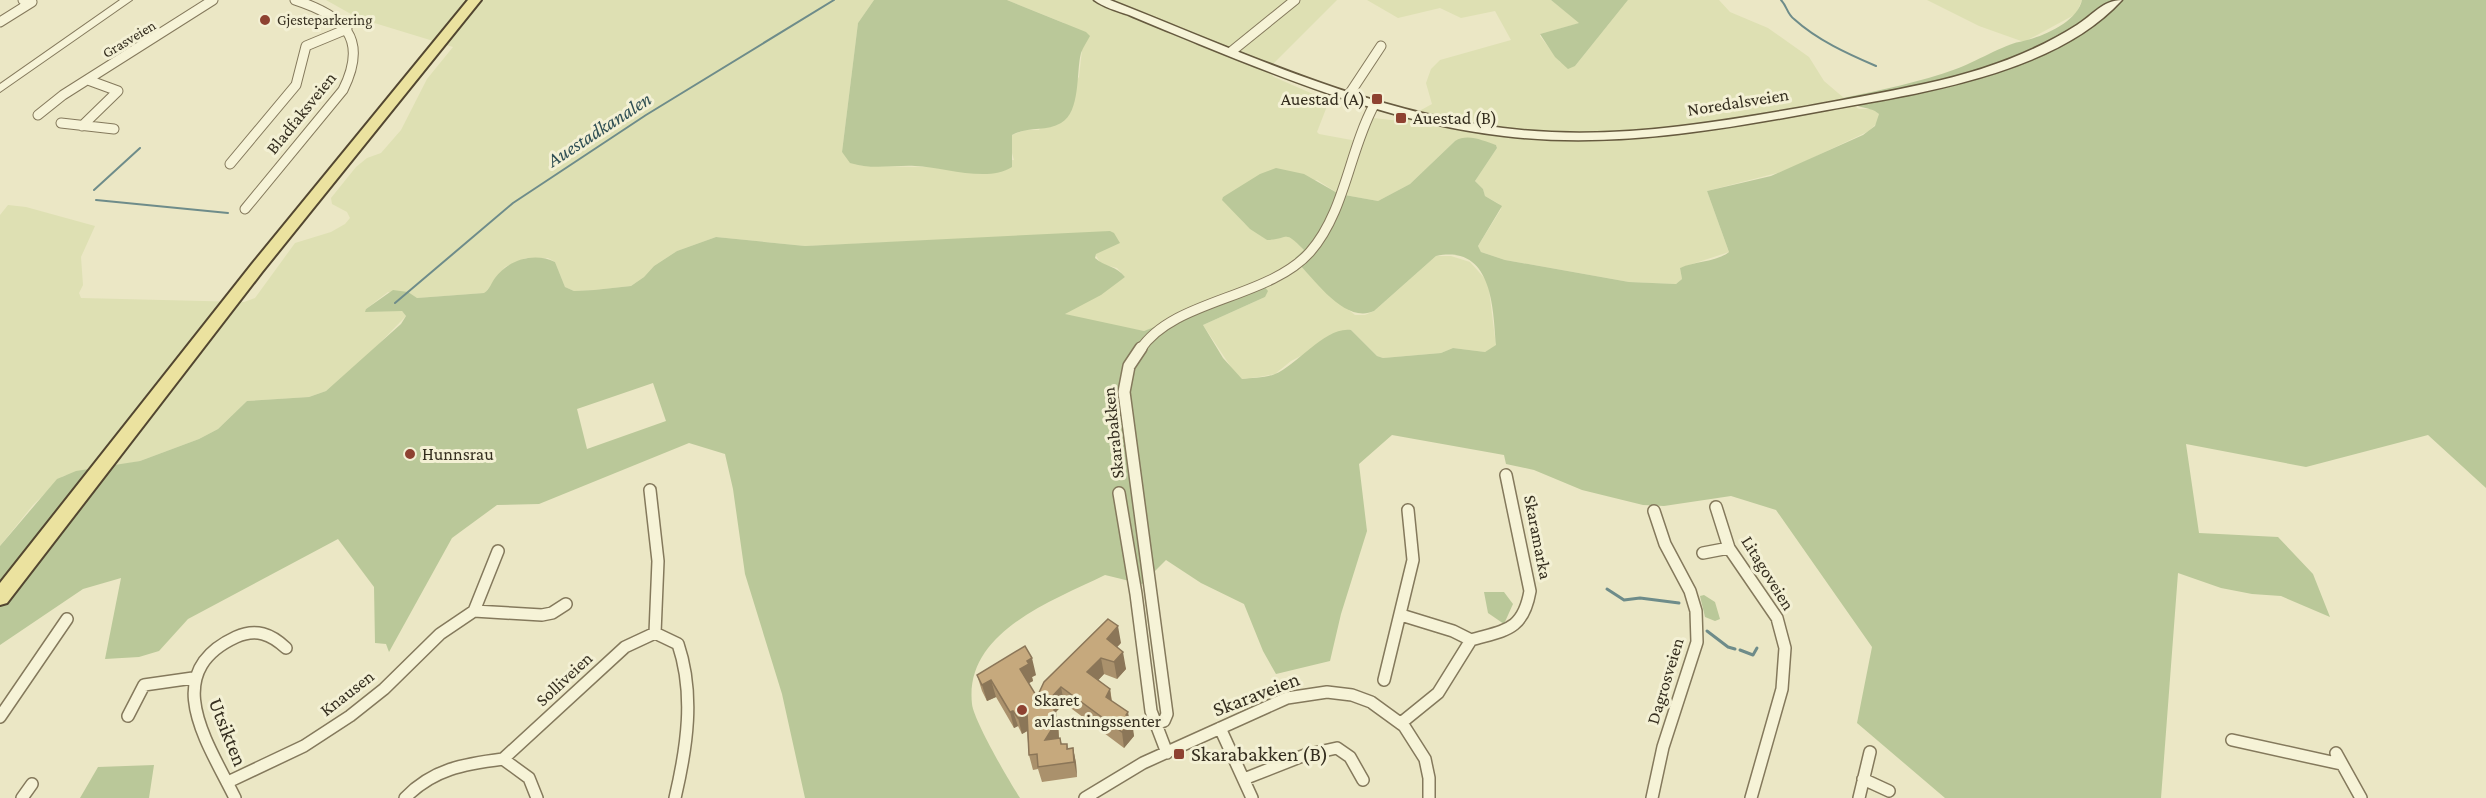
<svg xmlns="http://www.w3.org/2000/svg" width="2486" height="798" viewBox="0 0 2486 798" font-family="'Crimson Pro',serif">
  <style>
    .farmland { fill: #dee0b3 }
    .green { fill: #bac899; fill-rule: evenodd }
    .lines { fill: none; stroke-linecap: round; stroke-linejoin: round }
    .stream-far1 { stroke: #6e8c8a; stroke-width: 2 }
    .stream { stroke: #6e8c8a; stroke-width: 3 }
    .minor-far1-casing { stroke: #84795c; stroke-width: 11 }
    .minor-casing { stroke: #84795c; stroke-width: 14 }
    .tertiary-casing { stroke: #84795c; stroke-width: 2 }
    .secondary-casing { stroke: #665a3f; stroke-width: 3 }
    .primary-casing { stroke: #524630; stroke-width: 4 }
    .minor-far1 { stroke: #f6f3d7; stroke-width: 9 }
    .minor { stroke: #f6f3d7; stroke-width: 11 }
    .tertiary { fill: #f6f3d7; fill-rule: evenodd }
    .secondary { fill: #f6f3d7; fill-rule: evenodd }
    .primary { fill: #ebe29f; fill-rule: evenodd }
    .wall { fill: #aa916c }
    .shaded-wall { fill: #8b7658 }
    .building { fill: #c6a97d; stroke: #8b7658; stroke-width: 1.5 }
    .poi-dot { fill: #8e4231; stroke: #f3f0d4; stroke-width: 2 }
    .labels { text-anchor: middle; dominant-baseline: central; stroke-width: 6; stroke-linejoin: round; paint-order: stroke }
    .far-poi-label { font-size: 15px; fill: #352e1f; stroke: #f3f0d4; text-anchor: start }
    .far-street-label { font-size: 15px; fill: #352e1f; stroke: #f3f0d4 }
    .poi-label { font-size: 18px; fill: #352e1f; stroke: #f3f0d4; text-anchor: start }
    .street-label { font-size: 18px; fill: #352e1f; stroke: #f3f0d4 }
    .water-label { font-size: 20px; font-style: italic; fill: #2f4f54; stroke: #f3f0d4 }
    .near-street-label { font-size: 21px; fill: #352e1f; stroke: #f3f0d4 }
    .near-poi-label { font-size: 21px; fill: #352e1f; stroke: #f3f0d4; text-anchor: start }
  </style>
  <rect width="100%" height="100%" fill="#ebe7c5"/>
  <path class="farmland" d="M326 0H874L858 23 842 152 854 164 865 166 927 167 1014 160 1010 146 1012 135 1025 130H1039L1079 77 1082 50 1064 23 1007 0H1337L1267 70 1274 77 1329 101 1317 132 1319 134 1357 141 1373 118 1401 121 1432 104 1426 83 1431 69 1440 60 1511 40 1495 11 1461 18 1440 8 1398 18 1367 0H1551L1580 23 1540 34V36L1560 62 1575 66 1628 0H1719L1730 12 1768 28 1809 57 1824 81 1851 104 1859 109H1873L1879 114 1878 122 1869 131 1785 171 1707 191 1729 252 1680 268 1682 279 1676 284 1629 282 1505 260 1481 252 1478 246 1501 209 1499 204 1485 196 1483 189 1475 181 1497 148 1496 145 1470 138 1455 141 1410 184 1378 201 1339 194 1317 180 1241 187 1223 197 1244 223 1267 240 1290 236 1304 250 1297 262 1324 290 1355 315H1365L1374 311 1436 256H1451L1470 262 1488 282 1496 346 1485 352 1453 348 1441 353 1383 358 1377 356 1351 330 1291 361 1275 374 1259 377 1242 379 1237 376 1203 325 1265 297 1144 331 1073 318 1065 314 1067 311 1125 277 1117 268 1101 264 1095 254 1054 235 805 246 716 237 677 251 654 266 644 277 631 286 594 290 574 291 565 287 555 262 548 258H526L505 267 485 293 417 298 388 292 366 309 402 311 406 316 375 348 326 391 309 397 247 401 218 429 199 439 140 461 63 476 33 505 0 546V215L8 205 26 207 95 226 81 257 83 285 79 293 81 298 244 302 255 298 295 243 331 232 345 224 350 218 347 212 332 204 331 198 356 167 367 158 381 153 401 130 427 79 453 47 358 18Z
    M1927 0H2082L2076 14 2024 42 1979 26Z"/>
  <path class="green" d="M874 0H1007L1086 32 1090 36C1087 42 1083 47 1081 53 1076 71 1081 112 1061 123 1046 132 1028 126 1012 135V167C988 183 943 167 915 166 894 165 871 170 850 163L842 152 858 23Z
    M1551 0H1628L1575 66 1568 69 1555 57 1540 34 1579 23Z
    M2082 0H2486V488L2428 435 2306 467 2186 444 2199 533 2278 537 2313 574 2330 617 2281 596 2252 594 2221 588 2178 573 2161 798H1945L1857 723 1872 647 1776 510 1731 496 1664 506 1643 505 1582 490 1534 470 1506 464 1504 455 1392 435 1359 464 1367 531 1341 614 1330 661 1276 674 1263 651 1244 604 1201 583 1166 560 1142 584 1105 575C1052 601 964 632 972 704 974 721 1009 781 1020 798H805L782 694 745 574 733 489 725 454 689 443 539 504 497 505 452 538 389 652 386 644 375 643 374 587 338 539 188 619 159 651 139 657 105 659 121 578 83 589 0 645V546L57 479 76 471 140 461 199 439 218 429 247 401 309 397 326 391 401 324 406 316 402 311 365 312 366 309 393 290 408 292 417 298 484 293C490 289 491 283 495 278 509 259 535 252 555 262L565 287 574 291 594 290 631 286 644 277 654 266 677 251 716 237 805 246 1110 231 1114 233 1120 243 1096 254 1095 258C1105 267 1117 266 1125 277L1101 295 1065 314 1144 331 1263 285 1268 291 1265 297 1203 325 1223 358 1242 379C1252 378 1265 378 1275 374 1297 365 1326 326 1351 330L1377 356 1383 358 1441 353 1453 348 1485 352 1496 345C1493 309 1493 244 1436 256L1374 311C1345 324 1316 281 1297 262L1295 258 1304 250C1283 229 1291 239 1267 240L1250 229 1222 200 1223 197 1260 174 1276 168 1304 174 1339 194 1378 201 1410 184 1455 141C1468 133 1483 141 1496 145L1497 148 1475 181 1483 189 1485 196 1502 206 1478 246 1481 252 1505 260 1629 282 1676 284 1682 279 1680 268C1695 261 1717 262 1729 252L1707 191 1771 176 1863 135 1875 126 1879 114C1871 106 1858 110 1843 98 1881 90 1920 82 1956 69 1973 63 2006 44 2019 42 2040 38 2077 23 2082 0ZM653 383 666 421 587 449 577 409Z
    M1484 592H1504L1513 604 1504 624 1488 613Z
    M1704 595 1715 602 1720 619 1715 621 1705 617 1700 596Z
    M154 765 149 798H80L98 767Z"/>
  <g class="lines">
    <path class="stream-far1" d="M1781 0C1787 6 1787 14 1794 19 1817 40 1848 54 1876 66
      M94 190 140 148
      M96 200 228 213
      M395 303 513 203 646 115 834 0"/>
    <path class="stream" d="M1607 589 1624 600 1640 598 1679 603
      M1707 631 1728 647 1735 649
      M1740 650 1753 655 1757 648"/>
    <defs>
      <path id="minor-far1" d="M0 22 32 2 23 0
        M1232 51 1295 0
        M1348 96 1381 46
        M38 115 63 95 213 0
        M61 123 114 129
        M82 126 118 91 88 80
        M230 164 296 85 306 46 347 29
        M245 209 343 90C369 38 344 16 295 0
        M1140 350C1173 299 1268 299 1310 252 1345 212 1349 151 1374 105"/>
      <path id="minor" d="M1141 348 1129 366 1124 392 1167 714 1164 721 1154 724
        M650 490 658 561 655 633
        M1119 493 1136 594 1151 711 1167 753
        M1716 507 1729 548 1777 618 1785 648 1782 689 1751 798
        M1703 553 1729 548
        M474 611 498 551
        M1401 615 1453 631 1471 640 1438 693 1401 723
        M1471 640C1505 630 1523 631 1530 591L1506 475
        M1384 680 1413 560 1408 510
        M128 716 144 685 193 678
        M0 717 67 619
        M1220 728 1252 798
        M2232 740 2341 764
        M2336 753 2361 798
        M503 759 625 647 655 633 678 644C695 694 687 747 675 798
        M1244 779 1305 755 1337 748 1350 757 1363 780
        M1863 779 1889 791
        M228 782 304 746 350 716 384 689 440 634 474 611 542 615 552 613 566 604
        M22 798 32 784
        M235 798C208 743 158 673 236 637 256 628 271 634 286 648
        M405 798C433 769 464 764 503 759L529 778 537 798
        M1085 798 1143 763 1287 698 1327 692 1352 695 1371 702 1404 726 1425 759 1429 778V798
        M1652 798 1663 747 1697 642 1696 611 1690 591 1665 544 1654 511
        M1859 798 1870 752"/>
      <path id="tertiary" d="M120 0H132L0 92V84Z"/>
      <path id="secondary" d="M1094 0H1110C1237 50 1366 111 1503 128 1603 141 1701 125 1799 108 1841 100 1883 93 1924 84 1979 72 2030 55 2077 25 2093 15 2103 0 2122 0 2055 74 1920 93 1827 110 1720 130 1613 149 1504 136 1399 124 1297 84 1199 44 1175 34 1152 25 1129 15 1117 11 1103 7 1094 0Z"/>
      <path id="primary" d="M468 0H481L262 272 7 603 0 605V583L252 264Z"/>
    </defs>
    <use href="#minor-far1" class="minor-far1-casing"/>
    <use href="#minor" class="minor-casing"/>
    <use href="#tertiary" class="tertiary-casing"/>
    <use href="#secondary" class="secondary-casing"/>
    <use href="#primary" class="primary-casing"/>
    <use href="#minor-far1" class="minor-far1"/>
    <use href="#minor" class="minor"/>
    <use href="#tertiary" class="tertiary"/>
    <use href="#secondary" class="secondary"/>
    <use href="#primary" class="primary"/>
  </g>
  <path class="wall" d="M1121 643 1117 647 1126 669 1117 679 1104 674 1098 680 1110 689 1112 701 1129 718 1134 736 1124 748 1064 703 1056 712 1058 723 1059 738 1062 744H1067L1068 748H1073L1076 763 1077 777 1042 782 1038 769 1033 770 1029 755 1027 731 1022 734 1018 726 1014 728 996 697 987 701 982 691 977 675H1036L1032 677 1033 681 1028 683 1037 697Z"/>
  <path class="shaded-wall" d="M1118 626 1121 643 1109 655 1107 639Z
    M1123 652 1126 669 1117 679 1114 662Z
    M1032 658 1036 675 1032 677 1033 681 1024 686 1020 669 1027 661Z
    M1101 658 1104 674 1090 689 1087 672Z
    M991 680 996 697 987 701 982 685Z
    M1061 687 1064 703 1056 712 1058 723 1059 740H1045L1047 702Z
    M1110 689 1112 705 1106 697Z
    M1013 711 1018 726 1014 728 1010 712Z
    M1128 712 1130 723 1132 720 1134 736 1124 748 1122 732 1126 715Z
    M1027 713 1031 729 1022 734 1018 718Z
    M1073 748 1076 763 1077 777 1074 762Z"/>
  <path class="building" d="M1108 619 1118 626 1107 639 1123 652 1114 662 1101 658 1087 672 1110 689 1106 697 1128 712 1126 715 1132 720 1122 732 1061 687 1047 702 1054 707 1055 724 1045 740 1060 738 1061 744H1067V749L1073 748 1074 762 1038 767 1037 754 1029 755 1027 713 1018 718 1013 711 1010 712 991 680 982 685 977 675 1025 646 1032 658 1027 661 1029 664 1020 669 1037 697 1044 682Z"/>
  <g class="poi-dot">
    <circle cx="265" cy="20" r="6"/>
    <rect x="1371" y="93" width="12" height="12" rx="3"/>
    <rect x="1395" y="112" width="12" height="12" rx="3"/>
    <circle cx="410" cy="454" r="6"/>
    <circle cx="1022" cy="710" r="6"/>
    <rect x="1173" y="748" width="12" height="12" rx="3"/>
  </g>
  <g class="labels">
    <g class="far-poi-label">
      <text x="277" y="20">Gjesteparkering</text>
    </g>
    <g class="far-street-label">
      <text transform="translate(129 39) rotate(-31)">Grasveien</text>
    </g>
    <g class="poi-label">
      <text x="1365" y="99" text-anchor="end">Auestad (A)</text>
      <text x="1413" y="118">Auestad (B)</text>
      <text x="422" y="454">Hunnsrau</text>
      <text x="1034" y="700">Skaret<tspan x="1034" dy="21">avlastningssenter</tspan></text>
    </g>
    <g class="street-label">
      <text transform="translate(1738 102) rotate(-9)">Noredalsveien</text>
      <text transform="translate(301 113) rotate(-51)">Bladfaksveien</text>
      <text transform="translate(1113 433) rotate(-96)">Skarabakken</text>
      <text transform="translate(1538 537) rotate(79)">Skaramarka</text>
      <text transform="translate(1768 573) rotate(58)">Litagoveien</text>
      <text transform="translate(564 679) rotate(-43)">Solliveien</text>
      <text transform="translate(1665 681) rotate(-73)">Dagrosveien</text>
      <text transform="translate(347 693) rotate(-38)">Knausen</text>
    </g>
    <g class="water-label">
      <text transform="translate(599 129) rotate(-33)">Auestadkanalen</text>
    </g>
    <g class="near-street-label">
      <text transform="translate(1256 694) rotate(-21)">Skaraveien</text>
      <text transform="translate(228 732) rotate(68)">Utsikten</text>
    </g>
    <g class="near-poi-label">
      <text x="1191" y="754">Skarabakken (B)</text>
    </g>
  </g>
</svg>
